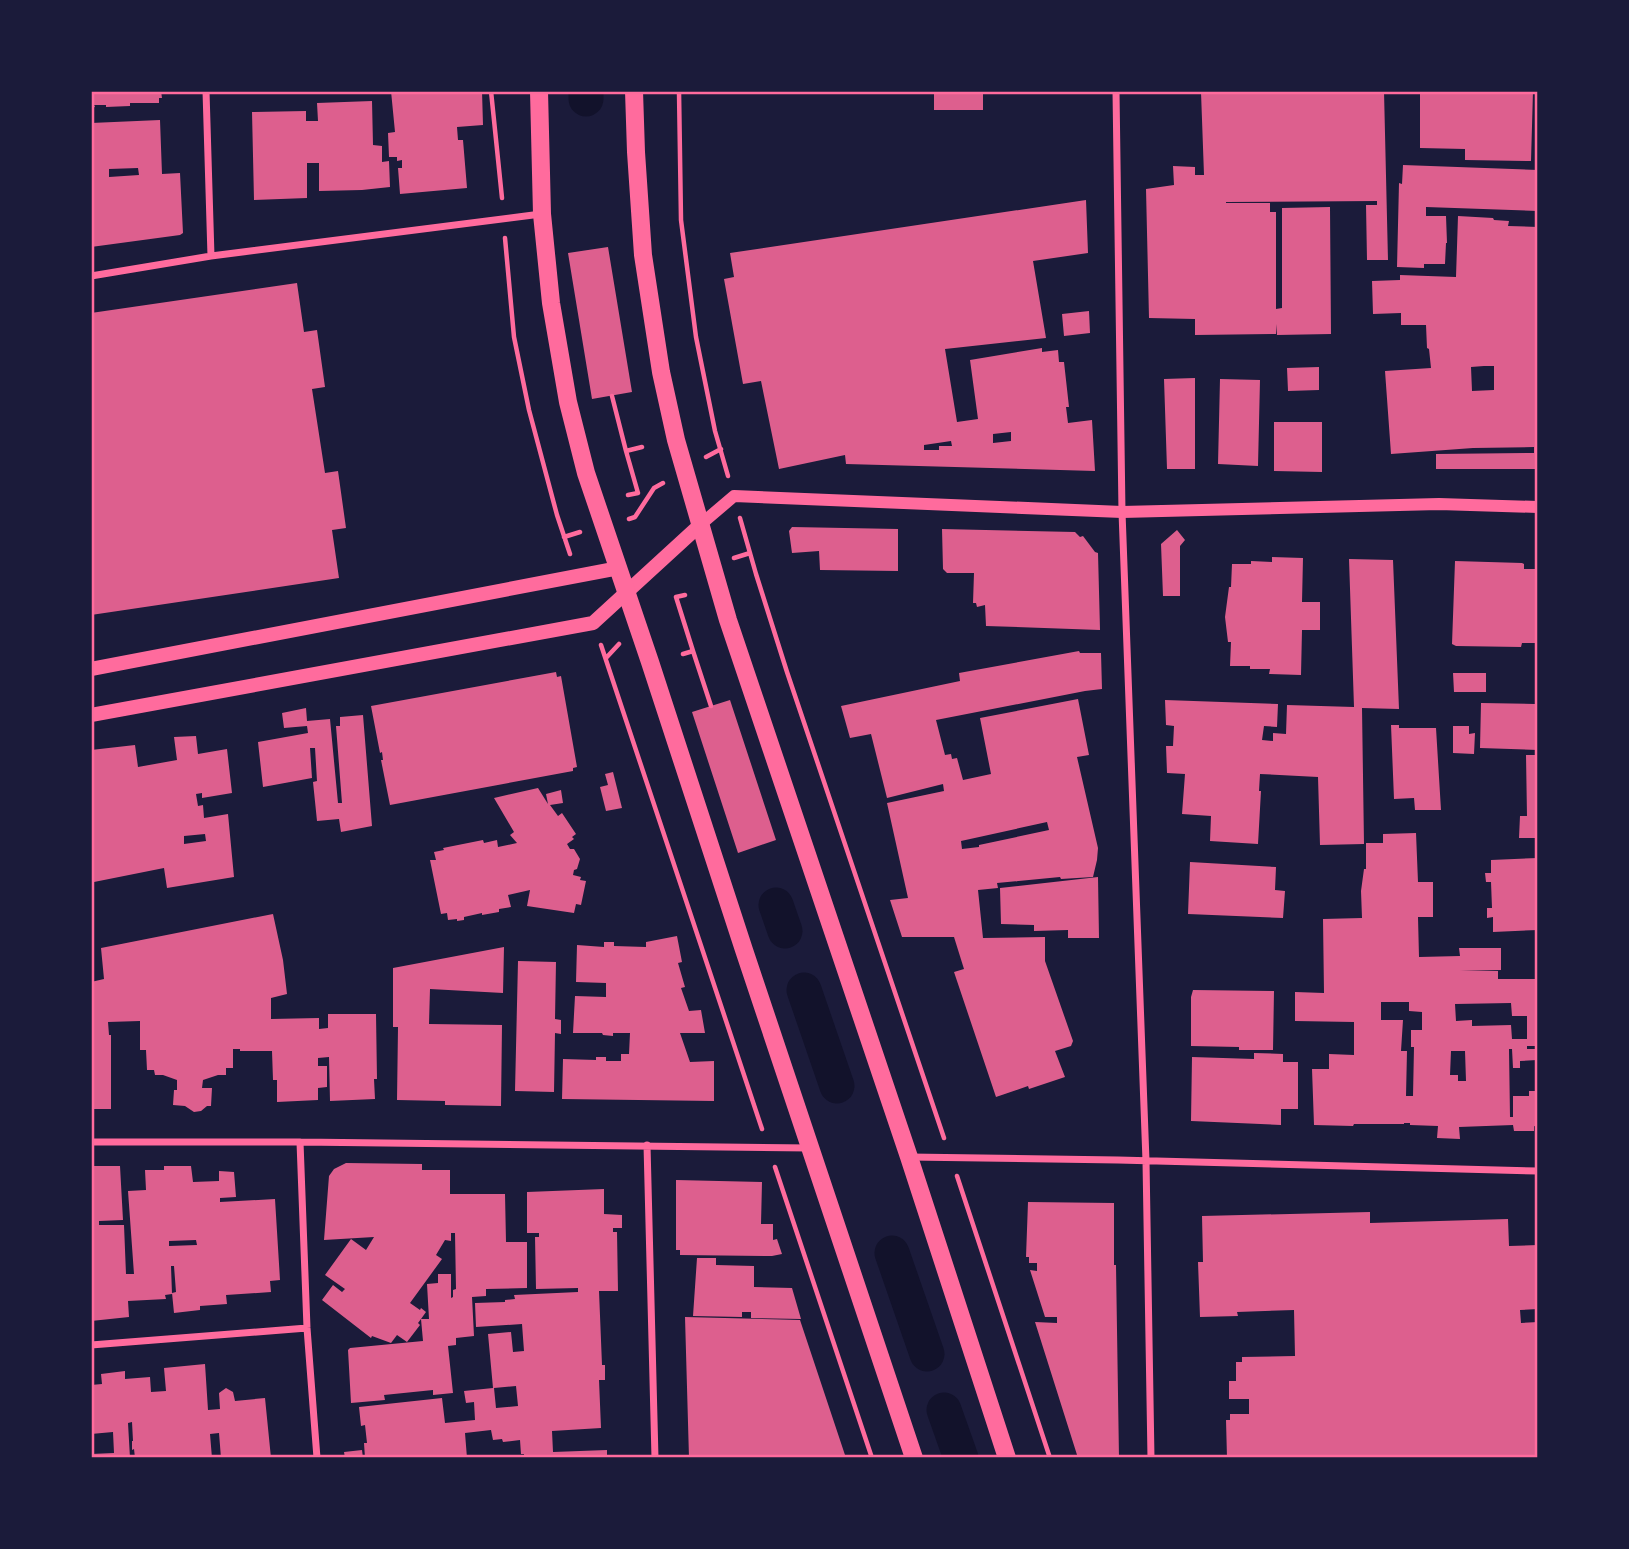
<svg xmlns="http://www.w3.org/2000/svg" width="1629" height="1549" viewBox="0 0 1629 1549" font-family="'Varela Round',sans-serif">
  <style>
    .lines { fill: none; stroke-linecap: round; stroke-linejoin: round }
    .canal { stroke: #12122b; stroke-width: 35 }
    .building { fill: #dd5f8e; fill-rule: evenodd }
    .path { stroke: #ff6b9d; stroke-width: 4.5 }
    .minor { stroke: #ff6b9d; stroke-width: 7 }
    .tertiary { stroke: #ff6b9d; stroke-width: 12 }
    .secondary { stroke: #ff6b9d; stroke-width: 14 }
    .primary { stroke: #ff6b9d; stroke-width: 18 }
    .neatline { fill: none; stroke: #ff6b9d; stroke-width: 2.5 }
  </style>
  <rect width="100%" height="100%" fill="#1b1b3a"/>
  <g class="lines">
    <path class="canal" d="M586 91V99
      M776 905 785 931
      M804 990 837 1086
      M892 1253 927 1354
      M944 1410 961 1458"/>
  </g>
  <path class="building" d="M91 91H161L162 98H159V103H130V106L106 107V105H94L95 107 91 108Z
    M391 91H482L483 125 457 127 458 140H463L467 188 400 194 398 168H402V160L397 161V157H389L388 133 395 132Z
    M934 91H983V110H934Z
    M1251 91H1384L1388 260H1367L1366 205H1377V201L1226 202V203H1270V212H1276V309L1282 308V208L1330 207 1331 334 1277 335 1276 324V334L1195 335V319L1149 318 1146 189 1174 185 1173 166 1195 167V175H1204L1201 92 1241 93H1251Z
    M1420 91H1533L1531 161 1465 160V149L1420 148Z
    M372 101 373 145 382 146V162L389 161 390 187 362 190 319 191V163H307V198L254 200 252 112 306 111V121H318L317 103Z
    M160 120 162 174 180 173 183 233 180 235 91 247V123ZM138 168 139 175 109 177V169Z
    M1403 165 1538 170V211L1426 207V216H1446L1447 243H1446L1445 264H1424V268L1397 267 1399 183 1402 184Z
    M1086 200 1088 253 1033 261 1046 338 945 349 957 422 978 419 970 360 1042 348V352L1058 350 1059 362H1064L1069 407H1066L1068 423 1092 420 1095 471 846 464 845 455 779 469 761 381 743 384 724 279 734 277 730 253ZM1011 432V441L993 443V434ZM951 441 952 446H939V450H924V445Z
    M1458 216 1493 218 1494 220 1509 221 1508 226 1538 227V469H1436V454L1534 453V447L1473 448 1391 454 1385 371 1431 368 1429 349 1427 348 1426 325H1401V313L1373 314 1372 281 1400 280V275L1456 277ZM1484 366H1494V390L1472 391 1471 367Z
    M608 247 632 392 592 399 568 253Z
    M297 283 304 332 317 330 325 387 312 389 325 473 338 471 346 528 332 530 339 578 91 615V313Z
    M1089 311 1090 333 1064 336 1062 314Z
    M1319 367V390L1288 391 1287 368Z
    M1195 378V469H1167L1164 379Z
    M1220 379 1260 380 1258 466 1218 464Z
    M1274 422H1322V472L1274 471Z
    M792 527 898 529V571L820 570 819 551 792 553 789 531Z
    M942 529 1075 532 1080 537 1083 536 1095 552 1098 553 1100 630 986 626 985 605 977 607 976 603H973L974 573H947L943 569Z
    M1177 530 1185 540 1180 546V596H1163L1161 544Z
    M1272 557 1303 558 1302 602H1320V630H1302L1301 675 1269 674 1270 669H1250V666H1230L1231 642H1228L1225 617 1229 587H1231L1232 564H1251V561L1272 562Z
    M1349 559 1393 560 1399 709 1362 708 1364 844 1320 845 1318 777 1260 774 1259 791H1261L1258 844 1210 841 1211 816 1182 814 1185 774 1167 773 1166 746H1173L1174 726 1166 725 1165 700 1278 704 1277 727 1264 726 1262 740 1273 741V733L1286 734 1287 705 1354 707Z
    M1455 561 1522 563 1524 564V569H1538V643H1522L1521 647 1456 646 1452 644Z
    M1079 651 1080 653H1101L1102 689 1085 691 936 720 945 755 951 754 952 759 957 758 963 780 991 774 980 718 1078 699 1089 755 1077 757 1098 848 1097 860 1093 877 1061 879 1060 877 997 883 998 888 978 890 983 938 1045 937V961L1073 1041 1071 1046 1055 1051 1065 1077 1029 1089 1028 1086 996 1097 954 972 964 969 954 937H902L890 900 908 898 887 803 944 791 943 784 887 798 871 734 850 738 841 706 960 681 959 673ZM1047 822 1049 830 979 845V847L962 849 961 841Z
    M556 672 557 677 561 676 577 767 573 768V771L390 805 381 760H383L382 752 380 753 371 706Z
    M1453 673H1486V692H1454Z
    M1535 690H1538V750L1480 748 1481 703 1535 704Z
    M730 700 776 840 738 853 692 712Z
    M306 708 307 721 330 719 338 803H342L336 726H340V717L363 715 372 826 341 832 339 819 317 821 313 782 317 781 315 748H310L312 778 263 787 258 742 308 733 307 726 284 728 282 713Z
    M1391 725H1399V728H1436L1441 810H1415L1414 798 1394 799Z
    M1453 726H1469V734L1475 733 1474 754 1453 753Z
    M196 736 198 754 227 749 232 793 202 798V793L196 794 198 806 203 805 204 818 228 814 234 877 167 888 164 868 94 882 91 851V750L135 745 138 767 177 760 174 737ZM205 834 206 841 184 844V836Z
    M1526 755H1538V838H1519L1520 816H1527Z
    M613 772 622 808 606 811 600 787 608 785 605 774Z
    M538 788 548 804 546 794 561 790 563 803 550 805 558 816 562 813 576 834 572 837 574 839 567 844 570 849H574L580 859 577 869 574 870 573 875 581 877 580 880 586 881 581 905 576 904 574 913 527 906 530 890 508 895 511 907 499 909V912L482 915V913L464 917V920L457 921V919L448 920 447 913 441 914 430 860H436L434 852 444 850 443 848 483 840 484 843 497 840 498 847 517 843 510 835 514 832 494 798Z
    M1416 833 1418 882H1433V917H1418L1419 957 1460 956 1459 948H1501V970L1460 971H1498V979H1538V1046H1527V1049H1537V1060L1520 1061V1068H1513L1512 1049H1509L1510 1117H1513V1096H1529V1091H1538V1127L1534 1126V1131H1514L1513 1125 1459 1127 1460 1139 1437 1138 1438 1126 1410 1125V1123H1404V1124H1354L1353 1126 1314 1125 1312 1069H1329V1054L1354 1055V1022L1295 1021V992L1324 993 1323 919 1362 918 1361 891 1364 869H1366V843H1383V834ZM1381 1002H1409V1011L1422 1012V1030H1411V1047H1414L1413 1096H1406L1407 1051H1401L1403 1020H1381ZM1511 1003 1512 1016H1527V1039H1512L1511 1025 1472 1026V1020L1456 1021 1455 1004ZM1451 1051H1465L1466 1081H1458V1075H1450Z
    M1538 858V930L1493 932V917L1487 918V908H1492L1491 882H1486L1485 873H1491V860Z
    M1190 862 1276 867 1275 890 1285 891 1283 918 1188 914Z
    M1098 877 1099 938H1068V930L1034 931V925L1001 924 1000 888Z
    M273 914 283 960 287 994 271 998V1019L319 1018V1029L328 1028V1014H376L377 1079H374L375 1099 330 1101 329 1057 318 1058V1066H327V1087L318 1088V1100L277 1102V1080H273L272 1051H240V1049H233V1068H226V1075H218L203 1080 202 1088H212L211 1106H207L201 1111 194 1112 185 1106 173 1105 174 1090H177V1080L163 1075H155L154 1070H147L146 1050H140V1021L108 1022 109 1035H111V1109H91V1039L94 1038 91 1010V982L104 979 101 948Z
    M677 936 682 962 678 963 685 987 681 988 689 1011 701 1010 705 1033H680L690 1062 714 1061V1101L562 1099 563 1059 596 1060V1057H606V1061H621V1054H629L630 1033H613V1036L603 1035 602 1033H573L575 996 606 997V983L576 982 577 945 604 947V942H614V946L646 947V942Z
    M504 947 503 993 430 989 429 1024 502 1025 501 1106 445 1105V1101L397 1100 398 1027H393V968Z
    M518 961 556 962 555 1019 561 1020V1034L555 1033 554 1092 515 1091Z
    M1193 990 1274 991 1273 1050H1239V1047L1191 1046V997Z
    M1254 1053 1283 1054V1062H1298V1109H1281V1125L1191 1121 1192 1057 1254 1059Z
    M346 1163 422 1164V1170H450V1194H505L506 1242H527V1288L486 1289V1296L472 1297 474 1336 456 1338V1345L448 1346 453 1393 433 1395V1390L384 1395 385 1400 351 1403 348 1350 350 1348 423 1341 421 1319H429L427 1284 438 1283V1274H451V1298L453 1297V1290L456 1289 455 1233H451V1241L445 1240 436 1255 442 1259 410 1303 420 1310 421 1308 426 1312 421 1319 418 1323 420 1325 407 1342 397 1335 391 1343 372 1336 371 1338 322 1300 333 1285 342 1292 345 1289 325 1275 351 1239 366 1250 374 1237 324 1240 329 1176 334 1169Z
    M91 1166H120L123 1220 99 1221V1225H124L126 1274H134L128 1191 146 1190 145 1170H164V1166H191L193 1182 219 1181V1171L234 1172 236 1197 220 1198V1202L275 1199 280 1280 270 1281 271 1292 226 1295 227 1304 200 1306V1310L174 1313 172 1293 176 1292 174 1266H171L172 1294 165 1295 166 1299 128 1301 129 1317 91 1321ZM196 1240 197 1245 169 1246V1241Z
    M676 1180 762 1182 761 1224H773V1240L777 1239 782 1254 772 1256 680 1255V1250H676Z
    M604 1189V1214L622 1215V1228H613V1232H617L618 1291H599L602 1365H605V1380H599L601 1428 552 1431 553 1452 607 1450V1458H524V1454H521L520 1440 503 1442 502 1439 493 1440 491 1430 465 1433 467 1458H365L364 1443H367L365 1425 361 1426 359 1407 442 1398 445 1423 475 1420 474 1402 466 1403 464 1391 493 1388 488 1334 511 1332 513 1352 524 1351 522 1324 476 1327 475 1303 505 1302V1300L515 1299 514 1295 578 1292V1288L536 1289 535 1237H539V1233H527V1192ZM516 1386 518 1406 496 1408 494 1388Z
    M1028 1202 1114 1203V1265H1116L1119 1458H1078L1035 1322 1057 1323V1317H1045L1030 1270 1037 1271V1263H1029V1257H1026Z
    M1370 1212V1223L1508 1219 1509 1246 1538 1245V1309L1520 1310 1521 1323 1538 1322V1458H1227L1226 1420H1230V1414H1249V1399H1229V1381H1236V1362H1242V1357L1295 1356 1294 1310 1237 1312 1238 1316 1200 1317 1198 1262H1203L1202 1216Z
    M697 1258H716V1265L754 1266V1287L792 1288 801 1319 751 1318V1312H742V1317L693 1316Z
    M685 1317 800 1320 846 1458H689Z
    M205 1364 208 1410 220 1409 219 1393 226 1388 233 1392 235 1401 265 1398 271 1458H221L219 1433 210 1434 212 1458H135L134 1449 132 1450V1441H133L132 1422 128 1423 130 1458H91V1454L114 1453 113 1432 91 1434V1385L102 1384 101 1374 125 1371V1379L150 1377 151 1392 166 1391 164 1368Z
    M362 1450 363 1458H345L344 1452Z"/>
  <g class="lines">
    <path class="path" d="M491 91 502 198
      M679 91 681 220 696 337 715 431 728 476
      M505 238 514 337 529 410 557 515 570 554
      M612 396 626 451
      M706 457 721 449
      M628 495 638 493 626 451 642 447
      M740 518 756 574 787 672 944 1138
      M629 519 635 517 654 488 663 483
      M564 537 580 532
      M734 558 750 553
      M601 645 762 1129
      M693 651 711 706
      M683 654 693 651 676 597 685 595
      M606 658 619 644
      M775 1167 872 1458
      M957 1176 1050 1458"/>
    <path class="minor" d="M206 91 211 256
      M1116 91 1122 512 1146 1161 1151 1458
      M91 276 211 256 541 214
      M91 1142H300L810 1148
      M300 1142 307 1328 317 1458
      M647 1145 655 1458
      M909 1157 1118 1160 1538 1171
      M91 1345 307 1328"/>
    <path class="tertiary" d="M700 525 734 496 1122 512 1439 504 1538 507"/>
    <path class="secondary" d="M91 669 619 568
      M91 715 593 623 700 525"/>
    <path class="primary" d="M539 91 542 214 551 303 568 402 586 473 650 662 744 950 914 1458
      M634 91 636 152 643 255 661 372 676 440 728 620 909 1157 1007 1458"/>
  </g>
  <rect width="1629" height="1549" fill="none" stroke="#1b1b3a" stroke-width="186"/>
  <rect x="93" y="93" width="1443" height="1363" class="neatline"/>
</svg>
